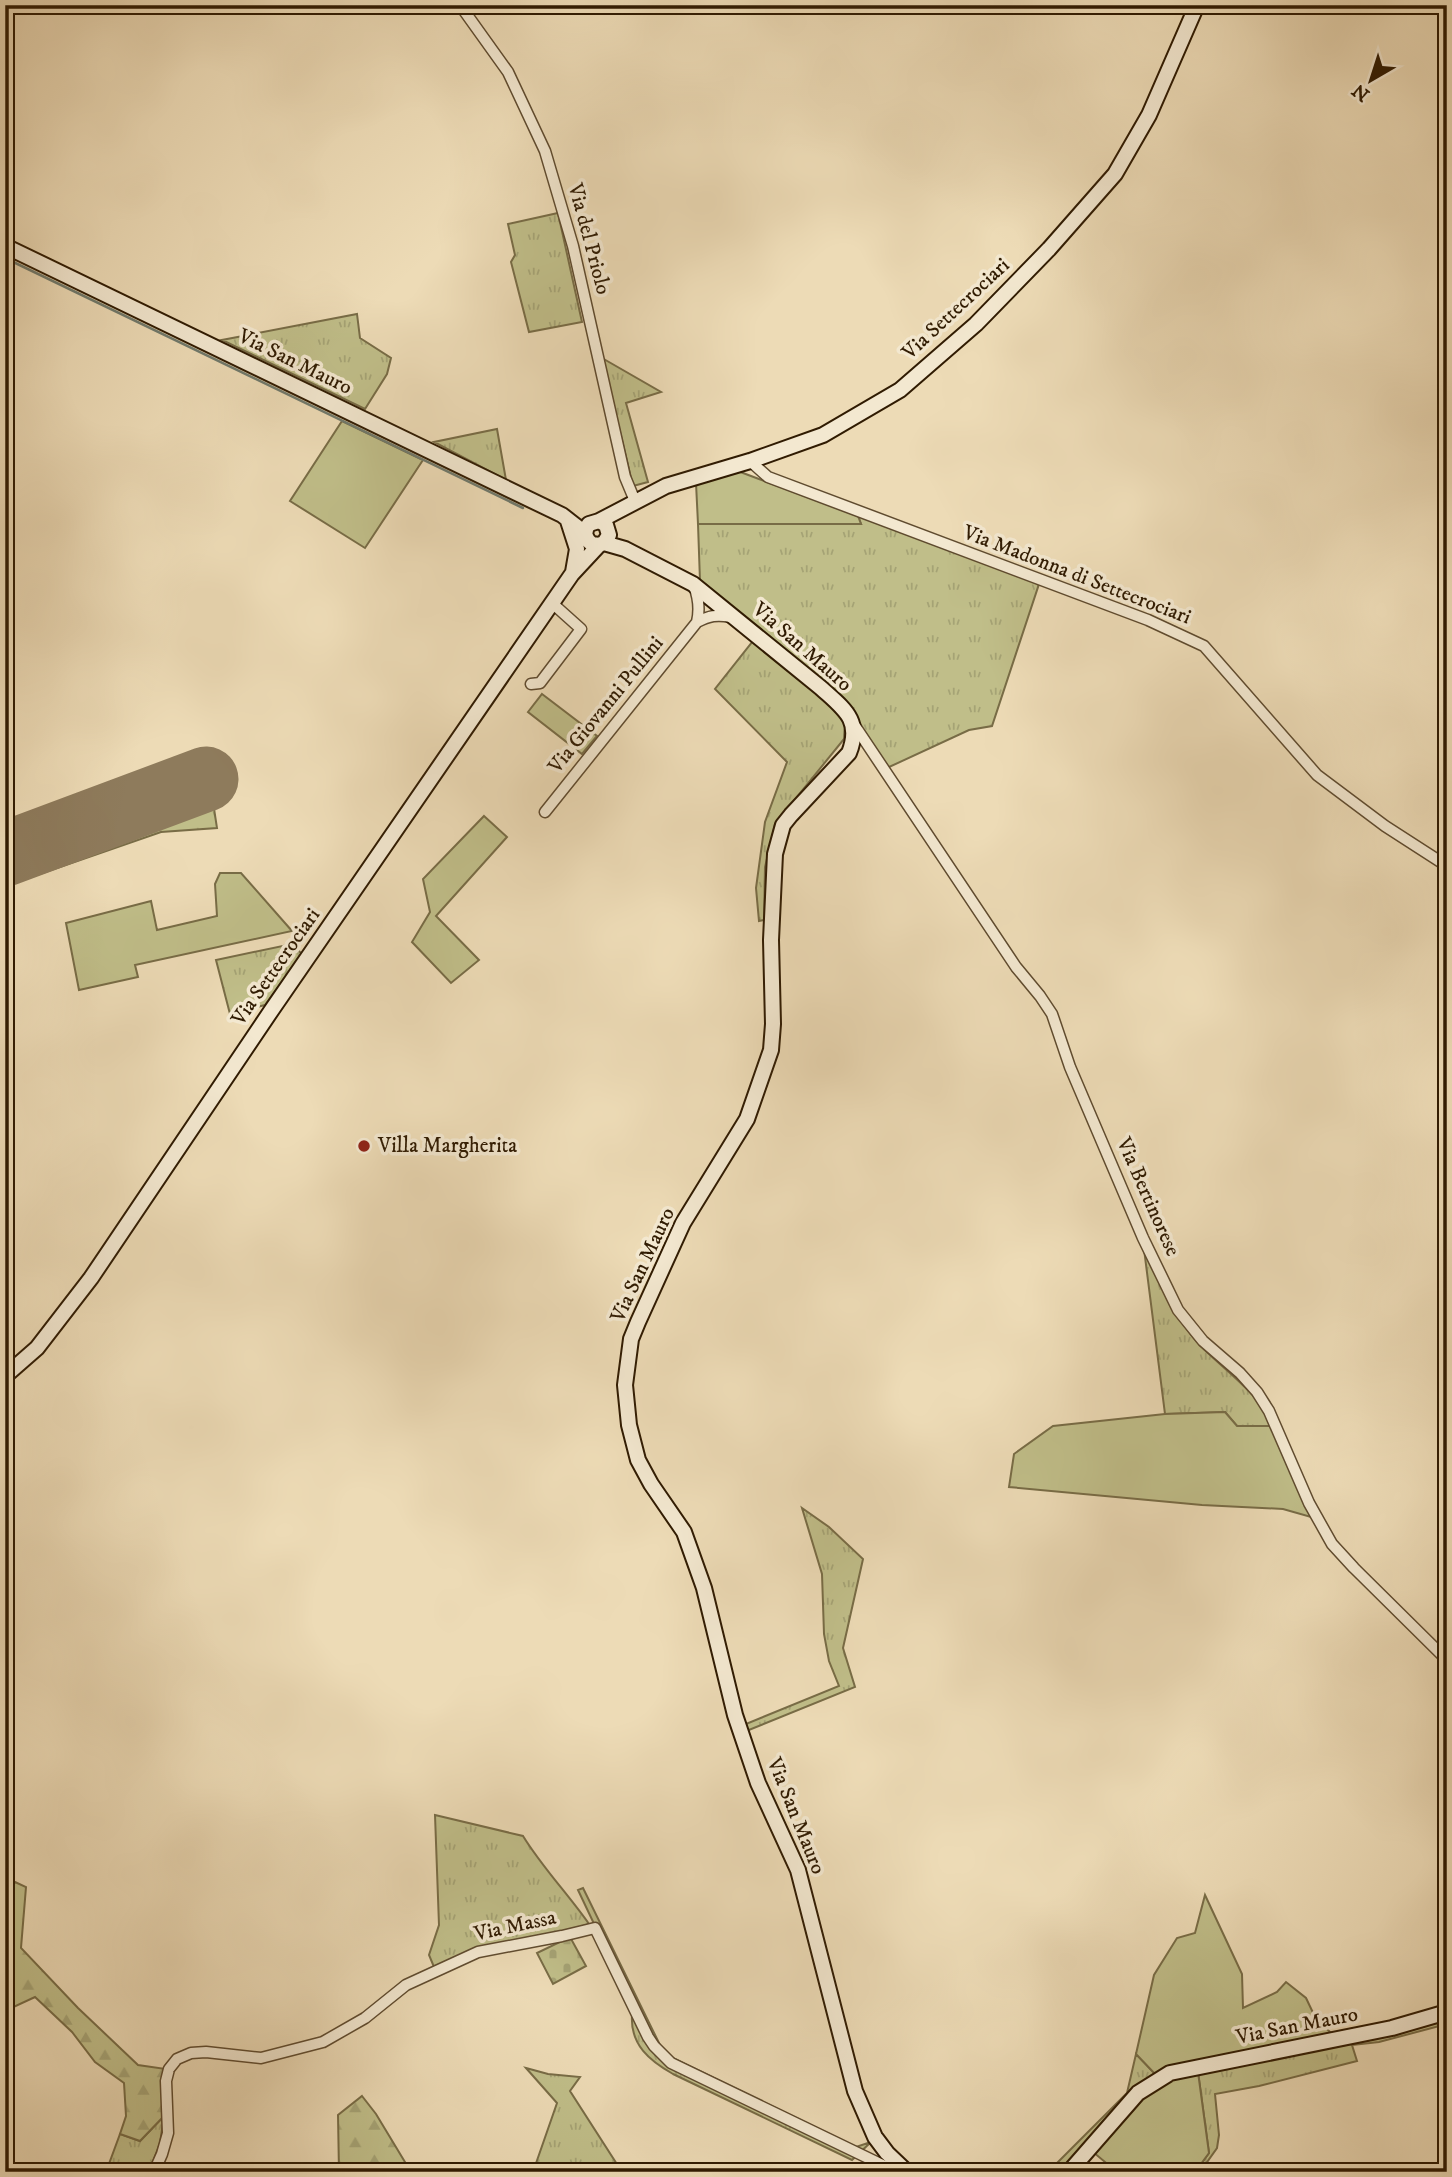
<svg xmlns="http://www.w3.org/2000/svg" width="1452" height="2177" viewBox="0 0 1452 2177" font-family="'IM FELL DW Pica',serif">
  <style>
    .grass { fill: url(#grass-tufts); stroke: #786c46; stroke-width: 2 }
    .forest { fill: url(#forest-firs); stroke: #786c46; stroke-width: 2 }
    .cemetery { fill: url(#cemetery-stones); stroke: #786c46; stroke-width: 2 }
    .green { fill: #c0be89; stroke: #786c46; stroke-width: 2 }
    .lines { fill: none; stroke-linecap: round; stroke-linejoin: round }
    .stream { stroke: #707a6d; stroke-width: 2.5 }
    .runway { stroke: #8e7b5c; stroke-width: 65 }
    .street-casing { stroke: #5f4b2f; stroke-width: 13 }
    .secondary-casing { stroke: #301b02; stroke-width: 18 }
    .street { stroke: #f3e8d0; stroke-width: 10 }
    .secondary { stroke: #f3e8d0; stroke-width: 14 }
    .poi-dot { fill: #8f2418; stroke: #f3e8d0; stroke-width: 2.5 }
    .labels { text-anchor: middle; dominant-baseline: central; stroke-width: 7; stroke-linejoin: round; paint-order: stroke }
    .street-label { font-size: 21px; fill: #301b02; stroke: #f3e8d0 }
    .poi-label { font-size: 21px; fill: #301b02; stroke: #f3e8d0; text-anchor: start }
  </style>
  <defs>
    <pattern id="grass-tufts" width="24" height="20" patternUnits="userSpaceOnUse" patternTransform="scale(1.75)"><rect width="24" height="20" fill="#c0be89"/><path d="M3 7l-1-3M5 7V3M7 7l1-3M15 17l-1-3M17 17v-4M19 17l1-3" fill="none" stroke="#a5a375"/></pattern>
    <pattern id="forest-firs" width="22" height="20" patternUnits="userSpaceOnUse" patternTransform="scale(1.75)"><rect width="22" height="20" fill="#c0be89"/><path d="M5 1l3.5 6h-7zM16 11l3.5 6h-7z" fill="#a5a375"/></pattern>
    <pattern id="cemetery-stones" width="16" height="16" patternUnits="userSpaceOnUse" patternTransform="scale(1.75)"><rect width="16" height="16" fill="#c0be89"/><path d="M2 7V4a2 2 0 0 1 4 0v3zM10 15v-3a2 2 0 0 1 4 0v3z" fill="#a5a375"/></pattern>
  </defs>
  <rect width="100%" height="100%" fill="#eddbb6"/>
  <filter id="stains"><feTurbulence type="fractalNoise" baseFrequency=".00286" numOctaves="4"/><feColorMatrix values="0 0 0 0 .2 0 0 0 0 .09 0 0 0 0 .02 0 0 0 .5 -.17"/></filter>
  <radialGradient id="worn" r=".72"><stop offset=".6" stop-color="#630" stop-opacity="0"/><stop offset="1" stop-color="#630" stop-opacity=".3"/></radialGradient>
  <path class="grass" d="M558 213 582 322 529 332 511 262 515 255 508 224Z
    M357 314 360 338 391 358 387 374 365 409 222 340Z
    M602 358 661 392 626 403 648 482 633 486Z
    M497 429 506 480 434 442Z
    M858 516 1039 584 992 726 969 730 887 768 850 711 700 581 698 524H861Z
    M753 641 832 703 845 720 844 739 775 824 765 867 764 920 759 921 756 888 765 822 787 762 715 689Z
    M211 789 217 828 161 832 5 886V868Z
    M292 944 302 954 265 1005 230 1014 216 960Z
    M1144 1249C1160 1282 1173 1315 1197 1342 1221 1368 1259 1392 1273 1426H1237L1225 1412 1165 1414Z
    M802 1508 829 1527 863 1559 843 1648 855 1687 744 1732 741 1726 839 1686 829 1661 824 1634 822 1574Z
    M435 1815 523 1836C542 1867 568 1894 589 1924L560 1934 434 1967 429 1955 439 1925Z
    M583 1888 660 2045 673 2058 856 2147 871 2142 852 2160 673 2074C650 2061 630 2045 632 2015 648 2046 654 2063 690 2071L654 2045 632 2004 578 1890Z
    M1447 2016V2024L1379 2042 1352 2045 1357 2061 1259 2086 1215 2094 1219 2135 1217 2148 1200 2172H1195L1209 2153 1198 2072 1351 2044Z
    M1136 2054 1156 2075 1064 2172H1048L1127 2093Z
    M526 2068 548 2074 580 2077 570 2091 622 2172H533L557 2103Z
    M164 2116 160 2143 149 2172H106L120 2134 140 2141Z"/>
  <path class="forest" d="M15 1882 26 1887 21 1948 78 2008 138 2065 166 2069 164 2116 140 2141 120 2134 126 2116 124 2083 95 2062 72 2032 35 1997 5 2011V1987L10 1982 5 1978V1903Z
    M362 2096 376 2114 411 2172H339L338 2115Z"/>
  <path class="cemetery" d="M570 1937 586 1966 553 1984 537 1953Z"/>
  <path class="green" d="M342 421 423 460 365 548 290 501Z
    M735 470 858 516 861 524H698L696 483Z
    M542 694 597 736 582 754 528 712Z
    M484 816 507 837 436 916 479 960 451 983 412 942 430 912 423 879Z
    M220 873H241L292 931 135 965 138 977 79 990 66 923 151 901 157 930 217 916 215 884Z
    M1225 1412 1237 1426H1273L1311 1517 1283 1509 1202 1505 1009 1487 1014 1454 1053 1426 1165 1414Z
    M1205 1895 1242 1974 1243 2008 1277 1992 1286 1982 1306 1998 1315 2017 1336 2038 1156 2075 1136 2054 1154 1975 1177 1938 1195 1933Z
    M1198 2072 1209 2153 1195 2172H1117L1093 2152 1144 2095 1163 2083Z"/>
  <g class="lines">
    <path class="stream" d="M5 258 523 508"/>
    <path class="runway" d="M5 854 206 779"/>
    <defs>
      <path id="street" d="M460 5 508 72 545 151 573 246 625 477 635 501
        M750 461 768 477 1148 620 1204 646 1317 775 1385 826 1447 866
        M694 586C699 599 700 609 697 622
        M531 684 540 683 581 629 552 603
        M853 723 1016 967 1040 996 1052 1014 1070 1067 1143 1238 1178 1310 1203 1341 1240 1373 1257 1392 1269 1411 1309 1503 1332 1544 1354 1568 1447 1660
        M545 812 697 622C709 616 717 614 730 617
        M154 2172 162 2154 168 2133 166 2081 169 2069 177 2059 191 2053 206 2052 261 2058 323 2042 365 2018 406 1985 478 1952 562 1936 595 1928 648 2037 654 2046 671 2063 895 2171 901 2167"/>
      <path id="secondary" d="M5 246 562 515 585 533
        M568 521 577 549 573 572
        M599 521 666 486 750 461 823 435 900 390 976 324 1049 249 1115 174 1149 115 1197 5
        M604 543 609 535 606 525 599 521 589 524C583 532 585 539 592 544L599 545 604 543 625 549 693 584 821 688C844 709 862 720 849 753L791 815 783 825 775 854 771 940 773 1024 771 1050 747 1119 683 1223 638 1322 631 1339 625 1385 629 1425 638 1460 651 1484 684 1532 704 1588 735 1715 758 1783 798 1870 855 2091 875 2137 887 2153 907 2172
        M5 1376 37 1348 91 1278 271 1011 572 574 599 545
        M1069 2172 1138 2093 1170 2073 1392 2028 1447 2012"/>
    </defs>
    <use href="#street" class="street-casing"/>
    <use href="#secondary" class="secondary-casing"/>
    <use href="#street" class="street"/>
    <use href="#secondary" class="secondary"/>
  </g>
  <circle class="poi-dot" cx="364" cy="1146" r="7"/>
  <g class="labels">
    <g class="street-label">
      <text transform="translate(589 239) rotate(75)">Via del Priolo</text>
      <text transform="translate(956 309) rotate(-43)">Via Settecrociari</text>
      <text transform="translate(295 362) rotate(26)">Via San Mauro</text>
      <text transform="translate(1077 575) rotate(21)">Via Madonna di Settecrociari</text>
      <text transform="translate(802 647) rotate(41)">Via San Mauro</text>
      <text transform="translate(606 705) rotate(-51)">Via Giovanni Pullini</text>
      <text transform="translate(276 967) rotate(-55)">Via Settecrociari</text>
      <text transform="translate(1148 1197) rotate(66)">Via Bertinorese</text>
      <text transform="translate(643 1265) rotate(-65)">Via San Mauro</text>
      <text transform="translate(796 1816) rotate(68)">Via San Mauro</text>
      <text transform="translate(515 1926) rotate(-12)">Via Massa</text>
      <text transform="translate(1297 2026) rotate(-11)">Via San Mauro</text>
    </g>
    <g class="poi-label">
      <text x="378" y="1146">Villa Margherita</text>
    </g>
  </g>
  <rect width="1452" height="2177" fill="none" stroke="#eddbb6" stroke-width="28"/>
  <rect x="7" y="7" width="1438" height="2163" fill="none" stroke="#301b02" stroke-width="3.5"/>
  <rect x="14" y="14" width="1424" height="2149" fill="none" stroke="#301b02" stroke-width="2"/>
  <g transform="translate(1371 80) rotate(219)" stroke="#f3e8d0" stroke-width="5" paint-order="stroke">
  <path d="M0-5L12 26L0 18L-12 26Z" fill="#301b02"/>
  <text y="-10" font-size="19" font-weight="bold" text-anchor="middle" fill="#301b02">N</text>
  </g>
  <rect width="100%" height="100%" filter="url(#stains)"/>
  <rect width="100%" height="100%" fill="url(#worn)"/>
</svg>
